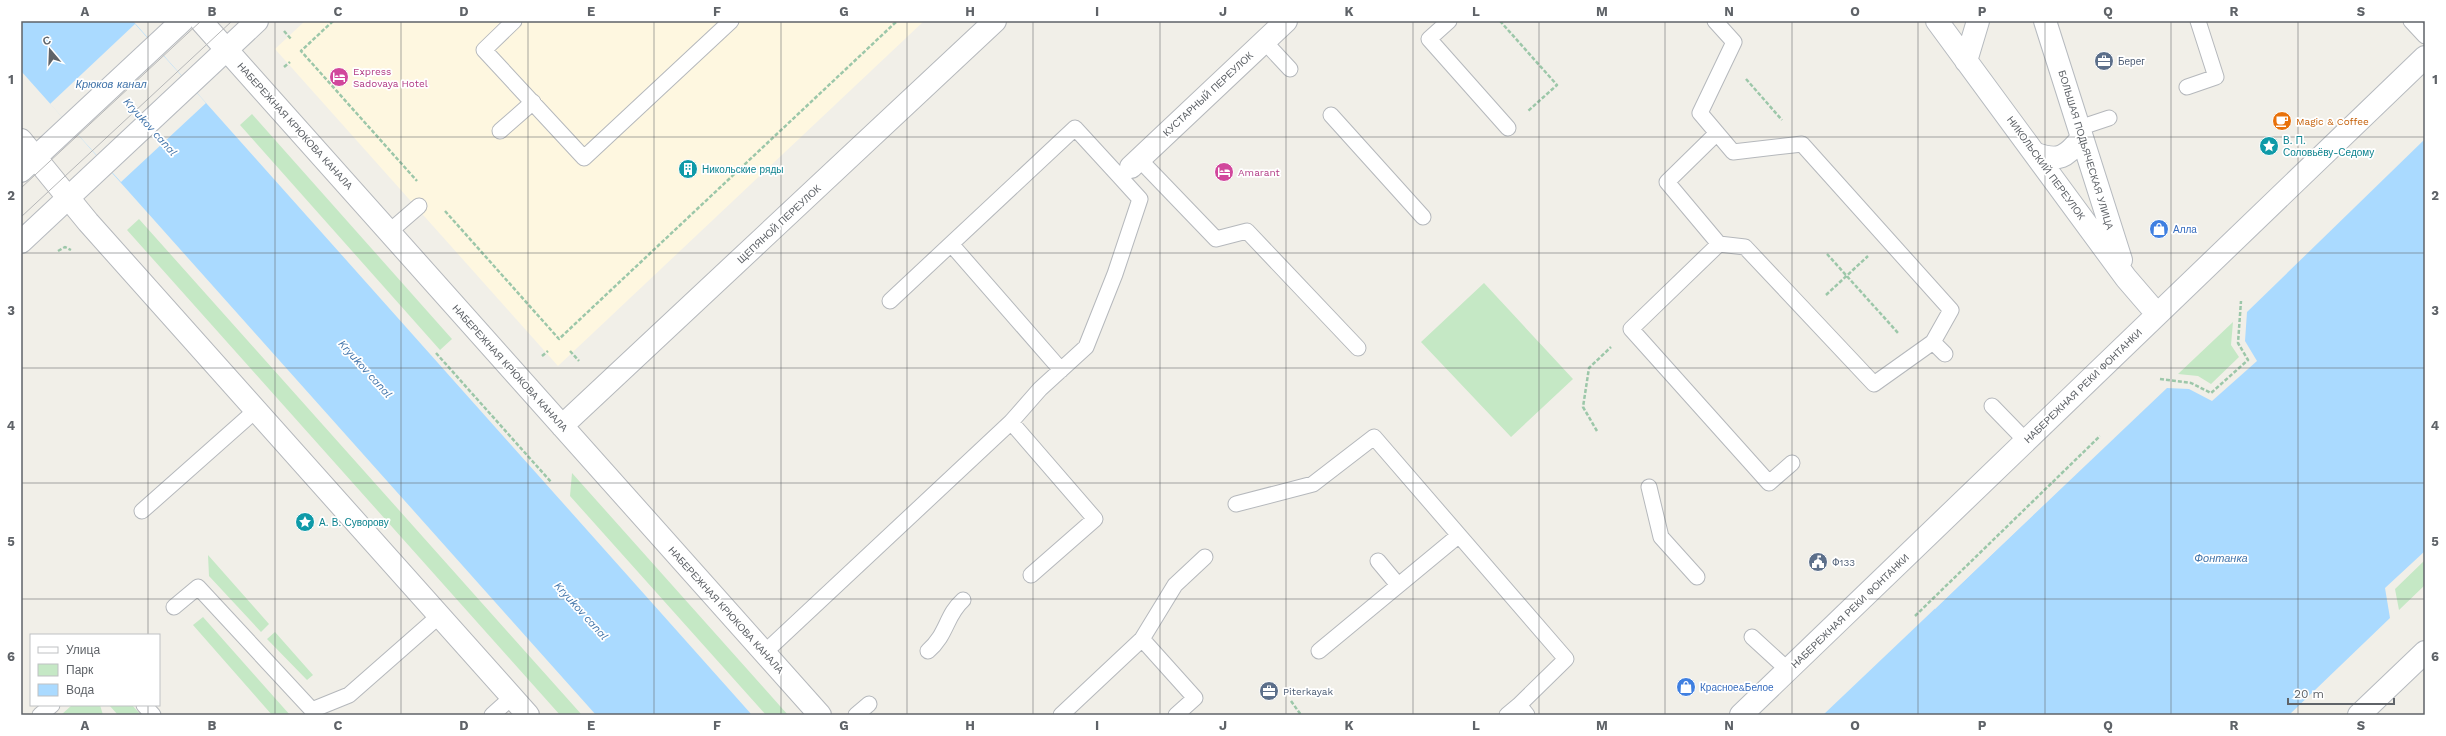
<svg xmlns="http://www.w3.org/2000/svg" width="2446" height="736" viewBox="0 0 2446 736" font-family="'Work Sans',sans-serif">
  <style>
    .commercial { fill: #fef7e0 }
    .green { fill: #c5e8c5 }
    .water { fill: #aadaff }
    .pier { fill: #f1efe8 }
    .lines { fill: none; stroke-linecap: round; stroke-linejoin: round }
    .lane-casing { stroke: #b5b8bc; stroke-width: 17 }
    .street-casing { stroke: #b5b8bc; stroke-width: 24 }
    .secondary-casing { stroke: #b6babf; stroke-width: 24 }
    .path { stroke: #9cc7a9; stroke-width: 2.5; stroke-dasharray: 4 2; stroke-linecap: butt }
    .lane { stroke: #fff; stroke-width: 15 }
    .street { stroke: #fff; stroke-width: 22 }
    .secondary { stroke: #fff; stroke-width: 22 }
    .tram { stroke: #b6b7b8; stroke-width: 1 }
    .grid { fill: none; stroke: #5f6368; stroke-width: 1; stroke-opacity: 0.55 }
    .labels { text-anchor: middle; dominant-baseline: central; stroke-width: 3.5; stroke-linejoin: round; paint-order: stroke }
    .service-label { font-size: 10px; fill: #4e5e75; stroke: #fff; text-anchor: start }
    .hotel-label { font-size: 10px; fill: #b23c85; stroke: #fff; text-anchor: start }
    .street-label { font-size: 10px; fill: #5f6368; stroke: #fff }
    .food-label { font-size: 10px; fill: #c56008; stroke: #fff; text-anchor: start }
    .culture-label { font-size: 10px; fill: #0d838f; stroke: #fff; text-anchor: start }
    .shop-label { font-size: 10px; fill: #366cbe; stroke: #fff; text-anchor: start }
    .water-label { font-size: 11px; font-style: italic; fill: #4174aa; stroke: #fff }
    .neatline { fill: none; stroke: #5f6368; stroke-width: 1.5 }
    .grid-label { font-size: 13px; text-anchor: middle; font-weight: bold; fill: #5f6368 }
  </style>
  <rect width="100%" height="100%" fill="#f1efe8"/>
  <path class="commercial" d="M305 21H924L558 366 275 49Z"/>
  <path class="green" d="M252 114 452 339 440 350 240 125Z
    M139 219 582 715H560L127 230Z
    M1484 283 1573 379 1511 437 1421 342Z
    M2233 322 2231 345 2239 357 2211 384 2198 376 2178 374Z
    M572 473 788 715H766L570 496Z
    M208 555 269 624 261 632 209 576Z
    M2425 560V585L2399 610 2395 589Z
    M203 617 290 715H272L193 625Z
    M275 632 313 675 307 680 267 639Z
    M72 705H100L103 715H61Z
    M109 705H132L141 715H118Z"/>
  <path class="water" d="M21 21H133L752 715H596L21 71Z
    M2425 139V551L2385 588 2390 618 2289 715H1823L2167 388 2189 389 2212 401 2257 361 2245 341 2247 312Z"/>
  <path class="pier" d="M135 24 206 103 121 182 50 104Z
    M2090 457 2091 459 1935 609 1934 607Z"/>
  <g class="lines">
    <defs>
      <path id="lane" d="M514 21 484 50 584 158 731 21
        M1449 21 1429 39 1508 128
        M1715 21 1734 42 1700 113 1733 152 1802 144 1951 310 1933 342 1945 354
        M2411 21 2425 36
        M1264 41 1290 69
        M2187 87 2216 77 2198 21
        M1331 115 1423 217
        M2079 128 2109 118
        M500 131 533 102
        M1717 133 1667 182 1719 244
        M1139 159 1216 239 1247 231 1358 348
        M389 232 419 206
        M951 244 1061 370
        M890 301 1075 128 1120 177
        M1992 406 2026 441
        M1011 422 1095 519 1031 575
        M1792 463 1769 483 1631 329 1719 244 1745 247 1874 384 1933 342
        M1649 487 1661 537 1697 577
        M1236 504 1313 484 1374 437 1566 659 1519 705 1527 715
        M142 511 256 410
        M1378 561 1398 585
        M174 607 198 587 312 710 349 695 439 616
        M1752 637 1788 670
        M1142 639 1195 698 1176 715
        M928 651C947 635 946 615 963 600
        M1319 651 1458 536
        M764 653 1011 422 1040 389 1086 347 1115 274 1140 199 1120 177 1131 167
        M144 705 153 715
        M40 715 52 705
        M492 715 512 697
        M856 715 869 704
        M1061 715 1142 639 1175 585 1205 557
        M1507 715 1519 705"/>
      <path id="street" d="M201 21 820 715
        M21 140 88 222 528 715
        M1131 167 1286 21
        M562 426 995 21"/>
      <path id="secondary" d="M1937 21 2126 278 2157 314
        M2045 21 2121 260
        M1966 61 1978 21
        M2036 154C2059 162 2066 157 2081 139
        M21 171 182 21
        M21 242 257 21
        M1741 715 2425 57
        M2359 715 2425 652"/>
    </defs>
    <use href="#lane" class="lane-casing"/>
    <use href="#street" class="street-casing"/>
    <use href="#secondary" class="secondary-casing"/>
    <path class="path" d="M333 21 301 51 417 181
      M1500 21 1557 85 1528 111
      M284 31 291 39
      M284 67 290 62
      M1746 79 1782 120
      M445 211 559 339 897 21
      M58 251 65 247 71 250
      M1827 254 1899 334
      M1826 295 1868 256
      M570 351 579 361
      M436 353 551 482
      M542 356 548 351
      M2160 379 2191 383 2211 393 2248 360 2238 343 2241 301
      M1597 431 1583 407 1589 368 1611 347
      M1915 616 2100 436
      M1291 701 1301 715"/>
    <use href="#lane" class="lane"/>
    <use href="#street" class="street"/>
    <use href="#secondary" class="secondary"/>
    <path class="tram" d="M21 188 201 21
      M21 217 232 21"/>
  </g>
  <path class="grid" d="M148 21V635M275 21V715M401 21V715M528 21V715M654 21V715M781 21V715M907 21V715M1033 21V715M1160 21V715M1286 21V715M1413 21V715M1539 21V715M1665 21V715M1792 21V715M1918 21V715M2045 21V715M2171 21V715M2298 21V715M21 137H2425M21 253H2425M21 368H2425M21 483H2425M21 599H2425M148 705V715"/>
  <defs>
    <symbol id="office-disc" viewBox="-11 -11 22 22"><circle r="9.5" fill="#5c6f8a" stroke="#fff"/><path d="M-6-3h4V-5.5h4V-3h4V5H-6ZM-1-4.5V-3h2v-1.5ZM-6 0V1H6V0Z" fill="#fff"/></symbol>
    <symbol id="hotel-disc" viewBox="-11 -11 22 22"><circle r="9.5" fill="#d1479c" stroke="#fff"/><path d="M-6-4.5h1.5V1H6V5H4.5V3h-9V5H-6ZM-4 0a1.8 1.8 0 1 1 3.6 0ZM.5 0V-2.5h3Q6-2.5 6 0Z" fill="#fff"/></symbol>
    <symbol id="cafe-disc" viewBox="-11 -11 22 22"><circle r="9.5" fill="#e8710a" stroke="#fff"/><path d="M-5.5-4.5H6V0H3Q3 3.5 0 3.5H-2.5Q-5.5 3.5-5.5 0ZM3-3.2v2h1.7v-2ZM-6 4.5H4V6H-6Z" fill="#fff"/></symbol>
    <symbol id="sight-disc" viewBox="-11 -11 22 22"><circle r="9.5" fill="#0f9aa8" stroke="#fff"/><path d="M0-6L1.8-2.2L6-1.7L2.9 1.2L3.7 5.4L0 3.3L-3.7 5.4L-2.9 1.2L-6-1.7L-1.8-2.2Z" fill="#fff"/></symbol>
    <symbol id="building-disc" viewBox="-11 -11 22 22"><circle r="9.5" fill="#0f9aa8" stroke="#fff"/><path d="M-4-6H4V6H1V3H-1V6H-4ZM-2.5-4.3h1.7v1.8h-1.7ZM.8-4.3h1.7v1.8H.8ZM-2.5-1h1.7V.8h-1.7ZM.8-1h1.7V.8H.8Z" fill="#fff"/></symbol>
    <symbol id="shop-disc" viewBox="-11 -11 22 22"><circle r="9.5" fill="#3f7fe0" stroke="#fff"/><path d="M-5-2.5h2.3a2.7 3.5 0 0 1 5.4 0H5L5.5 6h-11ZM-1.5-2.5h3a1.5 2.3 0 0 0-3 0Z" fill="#fff"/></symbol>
    <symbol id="civic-disc" viewBox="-11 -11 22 22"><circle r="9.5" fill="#5c6f8a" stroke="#fff"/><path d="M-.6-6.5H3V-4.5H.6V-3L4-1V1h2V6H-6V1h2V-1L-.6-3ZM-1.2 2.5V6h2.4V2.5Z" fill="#fff"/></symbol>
  </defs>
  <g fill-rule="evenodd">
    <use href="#office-disc" x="2093" y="50" width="22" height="22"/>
    <use href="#hotel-disc" x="328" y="66" width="22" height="22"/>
    <use href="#cafe-disc" x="2271" y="110" width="22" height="22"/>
    <use href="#sight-disc" x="2258" y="135" width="22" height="22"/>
    <use href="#building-disc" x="677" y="158" width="22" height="22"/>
    <use href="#hotel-disc" x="1213" y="161" width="22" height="22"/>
    <use href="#shop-disc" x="2148" y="218" width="22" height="22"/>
    <use href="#sight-disc" x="294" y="511" width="22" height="22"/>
    <use href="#civic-disc" x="1807" y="551" width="22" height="22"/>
    <use href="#shop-disc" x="1675" y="676" width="22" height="22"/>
    <use href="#office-disc" x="1258" y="680" width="22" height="22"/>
  </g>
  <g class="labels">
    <g class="service-label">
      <text x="2118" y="61">Берег</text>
      <text x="1832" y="562">Ф133</text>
      <text x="1283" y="691">Piterkayak</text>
    </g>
    <g class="hotel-label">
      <text x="353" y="71">Express<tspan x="353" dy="12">Sadovaya Hotel</tspan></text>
      <text x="1238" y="172">Amarant</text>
    </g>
    <g class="street-label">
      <text transform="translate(1208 94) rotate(-43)">КУСТАРНЫЙ ПЕРЕУЛОК</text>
      <text transform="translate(295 126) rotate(48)">НАБЕРЕЖНАЯ КРЮКОВА КАНАЛА</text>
      <text transform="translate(2086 150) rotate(73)">БОЛЬШАЯ ПОДЬЯЧЕСКАЯ УЛИЦА</text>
      <text transform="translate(2046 168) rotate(54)">НИКОЛЬСКИЙ ПЕРЕУЛОК</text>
      <text transform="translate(779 224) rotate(-43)">ЩЕПЯНОЙ ПЕРЕУЛОК</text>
      <text transform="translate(510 368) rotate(48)">НАБЕРЕЖНАЯ КРЮКОВА КАНАЛА</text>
      <text transform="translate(2083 386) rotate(-44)">НАБЕРЕЖНАЯ РЕКИ ФОНТАНКИ</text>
      <text transform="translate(726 610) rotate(48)">НАБЕРЕЖНАЯ КРЮКОВА КАНАЛА</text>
      <text transform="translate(1850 611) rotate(-44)">НАБЕРЕЖНАЯ РЕКИ ФОНТАНКИ</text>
    </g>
    <g class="food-label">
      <text x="2296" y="121">Magic &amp; Coffee</text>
    </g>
    <g class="culture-label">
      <text x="2283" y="140">В. П.<tspan x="2283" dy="12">Соловьёву-Седому</tspan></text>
      <text x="702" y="169">Никольские ряды</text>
      <text x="319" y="522">А. В. Суворову</text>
    </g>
    <g class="shop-label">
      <text x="2173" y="229">Алла</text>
      <text x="1700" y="687">Красное&amp;Белое</text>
    </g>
    <g class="water-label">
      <text x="111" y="84">Крюков канал</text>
      <text transform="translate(150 127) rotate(48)">Kryukov canal</text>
      <text transform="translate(365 369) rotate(48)">Kryukov canal</text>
      <text x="2221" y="558">Фонтанка</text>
      <text transform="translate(581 611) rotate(48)">Kryukov canal</text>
    </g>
  </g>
  <rect width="2446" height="736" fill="none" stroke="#ffffff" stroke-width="44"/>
  <rect x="30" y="634" width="130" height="72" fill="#ffffff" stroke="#bfc1c3"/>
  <rect x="38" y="647" width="20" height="6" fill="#ffffff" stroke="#bfc1c3"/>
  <text x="66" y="654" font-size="12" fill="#5f6368">Улица</text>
  <rect x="38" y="664" width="20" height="12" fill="#c5e8c5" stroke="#bfc1c3"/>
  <text x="66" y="674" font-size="12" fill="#5f6368">Парк</text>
  <rect x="38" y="684" width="20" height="12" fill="#aadaff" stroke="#bfc1c3"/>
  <text x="66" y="694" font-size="12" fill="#5f6368">Вода</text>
  <g transform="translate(50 50) rotate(341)" stroke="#ffffff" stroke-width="3" paint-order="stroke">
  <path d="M0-3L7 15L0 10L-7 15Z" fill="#5f6368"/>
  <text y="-6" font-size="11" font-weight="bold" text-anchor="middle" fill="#5f6368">С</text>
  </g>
  <path d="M2288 698v6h106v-6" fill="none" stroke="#5f6368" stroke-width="2"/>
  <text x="2294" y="698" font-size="12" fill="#5f6368" stroke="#ffffff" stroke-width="3" paint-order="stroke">20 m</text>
  <rect x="22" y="22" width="2402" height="692" class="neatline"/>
  <g class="grid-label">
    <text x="85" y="16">A</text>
    <text x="212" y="16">B</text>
    <text x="338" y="16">C</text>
    <text x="464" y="16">D</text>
    <text x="591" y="16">E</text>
    <text x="717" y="16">F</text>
    <text x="844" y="16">G</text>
    <text x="970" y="16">H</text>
    <text x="1097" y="16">I</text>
    <text x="1223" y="16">J</text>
    <text x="1349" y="16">K</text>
    <text x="1476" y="16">L</text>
    <text x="1602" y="16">M</text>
    <text x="1729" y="16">N</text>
    <text x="1855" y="16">O</text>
    <text x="1982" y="16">P</text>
    <text x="2108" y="16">Q</text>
    <text x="2234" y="16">R</text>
    <text x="2361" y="16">S</text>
    <text x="11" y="84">1</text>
    <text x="2435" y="84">1</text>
    <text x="11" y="200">2</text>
    <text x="2435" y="200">2</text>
    <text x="11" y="315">3</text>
    <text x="2435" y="315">3</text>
    <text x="11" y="430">4</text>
    <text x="2435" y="430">4</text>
    <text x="11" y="546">5</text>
    <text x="2435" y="546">5</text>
    <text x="11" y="661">6</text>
    <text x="2435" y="661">6</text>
    <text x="85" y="730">A</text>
    <text x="212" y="730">B</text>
    <text x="338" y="730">C</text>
    <text x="464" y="730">D</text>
    <text x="591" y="730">E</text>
    <text x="717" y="730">F</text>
    <text x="844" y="730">G</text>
    <text x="970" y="730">H</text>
    <text x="1097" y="730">I</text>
    <text x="1223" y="730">J</text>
    <text x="1349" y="730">K</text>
    <text x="1476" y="730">L</text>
    <text x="1602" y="730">M</text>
    <text x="1729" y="730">N</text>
    <text x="1855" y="730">O</text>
    <text x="1982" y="730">P</text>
    <text x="2108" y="730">Q</text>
    <text x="2234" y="730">R</text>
    <text x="2361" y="730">S</text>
  </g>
</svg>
